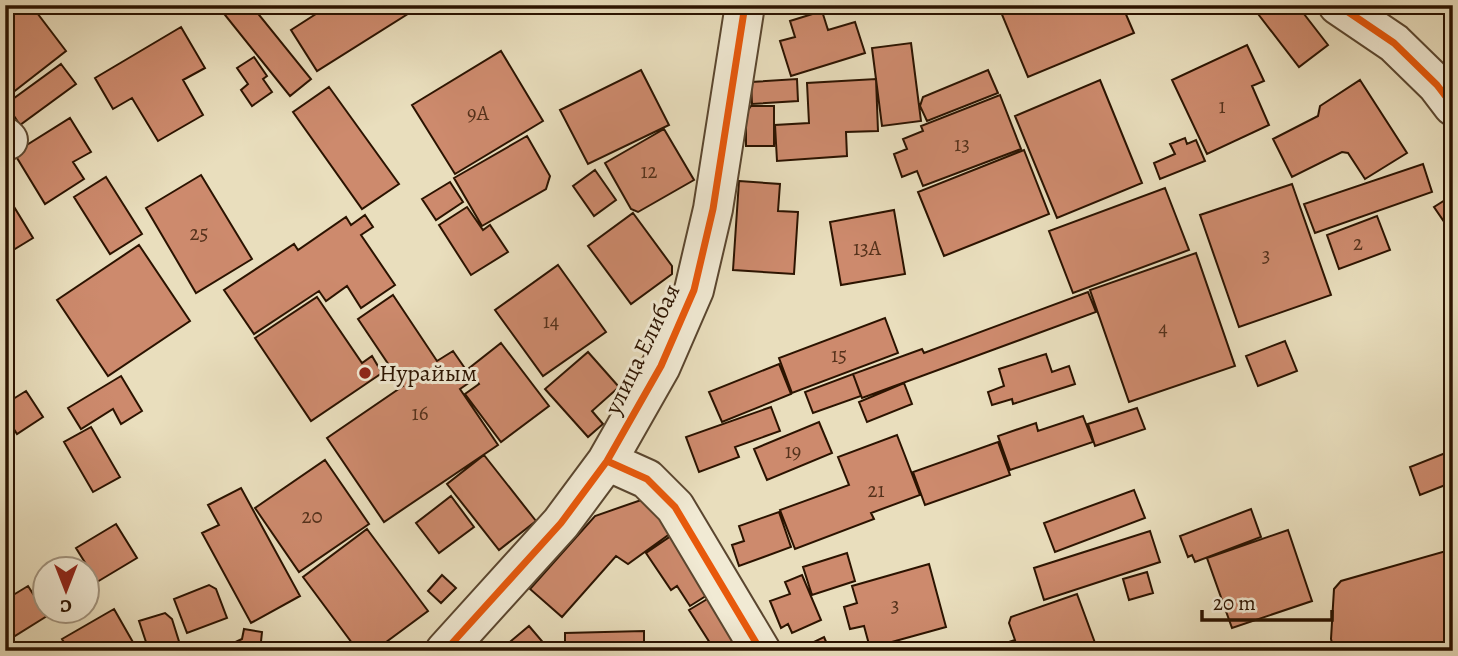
<svg xmlns="http://www.w3.org/2000/svg" width="1458" height="656" viewBox="0 0 1458 656" font-family="Alegreya,serif">
  <style>
    .building { fill: #cd8a6d; stroke: #2b1300; stroke-width: 2 }
    .lines { fill: none; stroke-linecap: round; stroke-linejoin: round }
    .street-casing { stroke: #5a462f; stroke-width: 42 }
    .street { stroke: #f1ead4; stroke-width: 38 }
    .cycleway-casing { stroke: #f1ead4; stroke-width: 11 }
    .cycleway { stroke: #e8590c; stroke-width: 7 }
    .poi-dot { fill: #8f2418; stroke: #f1ead4; stroke-width: 2.5 }
    .labels { text-anchor: middle; dominant-baseline: central; stroke-width: 6; stroke-linejoin: round; paint-order: stroke }
    .number-label { font-size: 21px; fill: #54311b }
    .street-label { font-size: 24px; fill: #2b1300; stroke: #f1ead4 }
    .poi-label { font-size: 24px; fill: #2b1300; stroke: #f1ead4; text-anchor: start }
  </style>
  <rect width="100%" height="100%" fill="#e9debd"/>
  <filter id="stains"><feTurbulence type="fractalNoise" baseFrequency=".00286" numOctaves="4"/><feColorMatrix values="0 0 0 0 .2 0 0 0 0 .09 0 0 0 0 .02 0 0 0 .5 -.17"/></filter>
  <radialGradient id="worn" r=".72"><stop offset=".6" stop-color="#630" stop-opacity="0"/><stop offset="1" stop-color="#630" stop-opacity=".3"/></radialGradient>
  <path class="building" d="M5 5H31L66 51 7 97Z
    M217 5H251L311 79 290 96Z
    M330 5H422L317 71 291 30Z
    M613 5H637L614 10Z
    M779 5H803L781 11Z
    M998 5H1122L1134 33 1028 77Z
    M1255 5H1297L1328 45 1299 67 1255 10Z
    M822 11 828 30 855 22 865 53 791 76 780 41 795 37 790 21Z
    M181 27 205 68 183 80 203 115 158 141 132 98 113 109 95 78Z
    M911 43 921 121 882 126 872 48Z
    M1247 45 1264 81 1252 86 1269 125 1207 154 1172 80Z
    M501 51 543 121 455 174 412 105Z
    M254 57 267 76 263 79 272 92 252 106 241 90 248 84 237 68Z
    M61 64 76 84 20 125 6 104Z
    M641 70 669 125 588 164 560 110Z
    M988 70 998 93 927 121 920 106 923 97Z
    M797 79 798 101 752 104 751 82Z
    M876 79 878 131 846 132 847 156 777 161 775 125 809 123 807 83Z
    M1100 80 1142 183 1057 218 1015 116Z
    M1360 80 1407 153 1365 179 1348 153 1342 152 1292 177 1273 139 1318 116 1320 106Z
    M329 87 399 184 362 209 293 112Z
    M1000 95 1021 149 923 186 917 171 902 177 894 154 907 149 903 139 923 131 921 126Z
    M751 106H774V146H746V113Z
    M70 118 91 152 73 162 84 179 45 204 14 153Z
    M664 129 694 180 638 212 631 209 605 163Z
    M527 136 550 176 546 189 482 226 454 178Z
    M1185 138 1187 144 1196 140 1205 161 1160 179 1154 163 1175 154 1170 144Z
    M1024 150 1049 214 944 256 918 192Z
    M1423 164 1432 192 1315 233 1304 204Z
    M595 170 616 200 594 216 573 186Z
    M201 175 252 259 196 293 146 208Z
    M106 177 142 234 110 254 74 197Z
    M739 181 780 184 778 211 798 212 794 274 733 270Z
    M450 182 463 202 436 220 422 199Z
    M1292 184 1331 295 1239 327 1200 215Z
    M1165 188 1189 250 1073 293 1049 231Z
    M5 192 33 238 5 255Z
    M1453 195V222L1447 226 1434 207Z
    M467 207 483 230 490 225 508 252 471 275 439 225Z
    M894 210 905 274 841 285 830 222Z
    M633 213 672 266V274L631 304 588 246Z
    M365 215 373 227 361 235 395 285 361 308 347 286 326 301 319 291 254 334 224 290 294 244 298 250 346 217 351 225Z
    M1377 216 1390 250 1339 269 1327 235Z
    M139 245 190 321 108 376 57 300Z
    M1196 253 1235 366 1129 402 1090 290Z
    M558 265 606 332 543 376 495 310Z
    M1088 292 1096 312 862 398 853 374 922 349 924 353Z
    M393 295 437 361 453 351 473 380 460 389 498 445 384 522 327 438 403 386 358 319Z
    M317 297 362 363 372 356 382 373 311 421 255 338Z
    M885 318 898 353 792 393 779 358Z
    M1285 341 1297 371 1258 386 1246 356Z
    M501 343 549 406 501 442 465 394 479 384 468 369Z
    M588 352 619 387 592 411 603 424 588 437 545 389Z
    M1046 354 1052 372 1069 366 1075 384 1013 404 1012 399 992 405 988 392 1004 386 999 369Z
    M779 364 791 394 722 422 709 392Z
    M853 374 861 396 813 413 805 392Z
    M121 376 142 411 121 424 113 409 81 429 68 408Z
    M904 383 912 404 867 422 859 402Z
    M26 391 43 417 17 434 5 415V404Z
    M771 407 780 431 735 447 739 457 699 472 686 437Z
    M1137 408 1145 429 1095 446 1088 424Z
    M1083 416 1093 442 1010 470 998 436 1036 423 1038 431Z
    M819 422 832 453 767 480 754 449Z
    M91 427 120 477 93 492 64 442Z
    M897 435 920 495 871 513 874 519 795 549 780 510 849 485 838 457Z
    M998 442 1010 475 925 505 913 472Z
    M1453 450V482L1420 495 1410 467Z
    M484 455 536 521 499 550 447 484Z
    M325 460 369 524 299 572 255 508Z
    M241 488 300 596 251 623 202 533 219 525 208 505Z
    M1134 490 1145 518 1055 552 1044 523Z
    M451 496 474 527 439 553 416 523Z
    M647 498 671 533 628 564 616 556 562 617 530 589 595 516Z
    M1251 509 1261 537 1195 562 1192 555 1188 557 1180 536Z
    M779 512 791 547 739 566 732 545 744 541 739 526Z
    M116 524 137 558 97 582 76 548Z
    M367 529 428 611 374 651H358L303 577Z
    M1288 530 1312 601 1232 628 1207 558Z
    M1150 531 1160 562 1044 600 1034 568Z
    M671 536 709 594 690 606 677 586 671 590 646 553Z
    M1453 549V651H1334L1331 639 1334 589 1341 581Z
    M847 553 855 581 812 595 803 567Z
    M929 564 946 627 870 648 864 626 850 629 844 607 857 603 852 586Z
    M1147 572 1153 593 1129 600 1123 579Z
    M442 575 456 588 441 603 428 591Z
    M802 575 821 620 792 633 788 624 781 628 770 601 790 594 785 582Z
    M209 585 216 589 227 618 187 633 174 599Z
    M28 586 47 616 10 639 5 631V600Z
    M1077 594 1098 651H1005L1003 644 1015 640 1009 623 1011 617Z
    M709 598 742 651H684V647L710 643 689 610Z
    M114 609 138 651H69L62 639Z
    M165 613 172 619 182 651H149L139 621Z
    M529 626 547 647V651H499Z
    M244 629 262 632 260 651H216L242 639Z
    M644 631V651H565V633Z
    M824 637 830 651H798L797 650Z"/>
  <g class="lines">
    <defs>
      <path id="street" d="M1338 5 1394 43 1437 85 1453 106
        M5 137 8 140
        M607 461 647 479 675 507 761 651
        M445 651 561 523 607 461 661 366 694 290 713 209 745 5"/>
    </defs>
    <use href="#street" class="street-casing"/>
    <use href="#street" class="street"/>
    <defs>
      <path id="cycleway" d="M1338 5 1394 43 1437 85 1453 106
        M607 461 647 479 675 507 761 651
        M445 651 561 523 607 461 661 366 694 290 713 209 745 5"/>
    </defs>
    <use href="#cycleway" class="cycleway-casing"/>
    <use href="#cycleway" class="cycleway"/>
  </g>
  <circle class="poi-dot" cx="365" cy="373" r="7"/>
  <g class="labels">
    <g class="number-label">
      <text x="1222" y="106">1</text>
      <text x="478" y="113">9А</text>
      <text x="962" y="144">13</text>
      <text x="649" y="171">12</text>
      <text x="199" y="233">25</text>
      <text x="1358" y="243">2</text>
      <text x="867" y="248">13А</text>
      <text x="1266" y="255">3</text>
      <text x="551" y="321">14</text>
      <text x="1163" y="328">4</text>
      <text x="839" y="355">15</text>
      <text x="420" y="413">16</text>
      <text x="793" y="451">19</text>
      <text x="876" y="490">21</text>
      <text x="312" y="516">20</text>
      <text x="895" y="605">3</text>
    </g>
    <g class="street-label">
      <text transform="translate(642 349) rotate(-64)">улица Елибая</text>
    </g>
    <g class="poi-label">
      <text x="379" y="373">Нурайым</text>
    </g>
  </g>
  <rect width="1458" height="656" fill="none" stroke="#e9debd" stroke-width="28"/>
  <rect x="7" y="7" width="1444" height="642" fill="none" stroke="#2b1300" stroke-width="3.5"/>
  <rect x="14" y="14" width="1430" height="628" fill="none" stroke="#2b1300" stroke-width="2"/>
  <g transform="translate(66 590) rotate(180)"><circle r="33" fill="#f1ead4" stroke="#a2947f" stroke-width="2"/>
  <path d="M0-5L12 26L0 18L-12 26Z" fill="#8f2418"/>
  <text y="-10" font-size="19" font-weight="bold" text-anchor="middle" fill="#2b1300">С</text>
  </g>
  <path d="M1202 610v10h130v-10" fill="none" stroke="#2b1300" stroke-width="3.5"/>
  <text x="1213" y="610" font-size="21" fill="#2b1300" stroke="#f1ead4" stroke-width="5" paint-order="stroke">20 m</text>
  <rect width="100%" height="100%" filter="url(#stains)"/>
  <rect width="100%" height="100%" fill="url(#worn)"/>
</svg>
